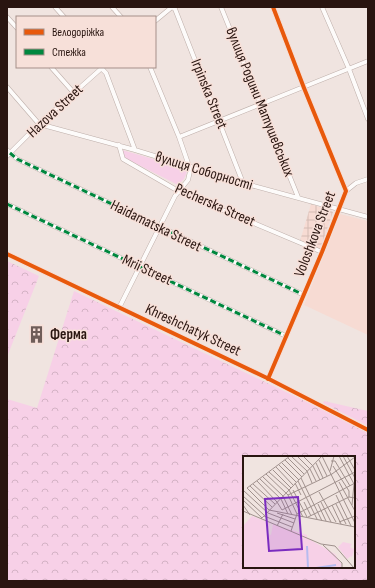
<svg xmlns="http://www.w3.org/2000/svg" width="375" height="588" viewBox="0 0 375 588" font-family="'Sofia Sans Condensed',sans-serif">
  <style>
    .built { fill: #f7dbd3 }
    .industrial { fill: url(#industrial-grid) }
    .grass { fill: #f7d0e7 }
    .forest { fill: url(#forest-crowns); fill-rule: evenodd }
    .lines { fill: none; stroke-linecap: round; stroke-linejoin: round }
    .street-casing { stroke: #beafaa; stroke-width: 5 }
    .street { stroke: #fdfbfa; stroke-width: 4 }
    .quiet { stroke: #00873e; stroke-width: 3; stroke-dasharray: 6 3; stroke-linecap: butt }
    .cycleway-casing { stroke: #f7e0d9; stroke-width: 6 }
    .cycleway { stroke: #e8590c; stroke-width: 4 }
    .labels { text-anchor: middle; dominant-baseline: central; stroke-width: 3; stroke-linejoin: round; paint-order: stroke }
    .street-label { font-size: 15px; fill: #291510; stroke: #f7e0d9 }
    .poi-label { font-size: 15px; font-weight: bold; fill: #291510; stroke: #f7e0d9; text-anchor: start }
    .inset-river { fill: none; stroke: #b6bbef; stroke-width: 2 }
    .inset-road { fill: none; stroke: #a0918d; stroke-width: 1 }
    .view { fill: #7b2cbf; fill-opacity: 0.15; stroke: #7b2cbf; stroke-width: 2 }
    .inset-edge { fill: none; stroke: #291510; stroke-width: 2 }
  </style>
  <defs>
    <pattern id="industrial-grid" width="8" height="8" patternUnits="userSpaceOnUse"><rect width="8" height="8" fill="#f7dbd3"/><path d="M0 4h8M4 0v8" fill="none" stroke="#d4bbb4"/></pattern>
    <pattern id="forest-crowns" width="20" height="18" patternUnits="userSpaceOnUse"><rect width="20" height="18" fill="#f7d0e7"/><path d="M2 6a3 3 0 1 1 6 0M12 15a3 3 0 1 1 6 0" fill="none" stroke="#d4b2c5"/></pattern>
  </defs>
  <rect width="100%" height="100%" fill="#f0e4e0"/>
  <path class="built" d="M340 214 368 221V335L304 305Z"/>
  <path class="industrial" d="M311 204 333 212 320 249 300 241Z"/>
  <path class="grass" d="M122 150 188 169 184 179 178 185 125 158Z"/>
  <path class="forest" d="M7 261 39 276 7 357Z
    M74 291 368 431V581H7V399L37 408ZM244 457H354V567H244Z
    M324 401 368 411V426L323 403Z"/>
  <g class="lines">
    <defs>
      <path id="street" d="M55 7 64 17
        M112 7 121 17
        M172 7 175 9 243 183
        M221 7 298 197
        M322 7 349 69 368 119
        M7 17 17 28
        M155 21 172 7
        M51 67 74 93
        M150 67 179 137 189 166
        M102 69 106 73 135 150
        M7 87 39 124 135 150 243 183 368 217
        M179 137 368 61
        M119 145 123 159 180 192 322 252
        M7 150 17 159 304 295
        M7 156 39 124 103 67
        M346 191 356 183 368 179
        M7 204 286 336
        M7 254 267 378 368 430
        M119 308 175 196 188 180 191 167
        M268 379 322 252 346 191 304 88 273 7"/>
    </defs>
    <use href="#street" class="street-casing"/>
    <use href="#street" class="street"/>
    <path class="quiet" d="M10 153 17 159 304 295
      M7 204 286 336"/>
    <defs>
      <path id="cycleway" d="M7 254 267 378 368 430
        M268 379 322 252 346 191 304 88 273 7"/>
    </defs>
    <use href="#cycleway" class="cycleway-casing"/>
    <use href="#cycleway" class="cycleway"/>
  </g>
  <defs>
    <symbol id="building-bare" viewBox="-9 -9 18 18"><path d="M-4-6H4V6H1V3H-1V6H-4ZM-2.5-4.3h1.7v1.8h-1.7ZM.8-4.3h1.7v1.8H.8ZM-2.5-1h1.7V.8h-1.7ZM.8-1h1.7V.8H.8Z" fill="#6f5d59" stroke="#f7e0d9" stroke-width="2.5" paint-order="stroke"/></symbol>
  </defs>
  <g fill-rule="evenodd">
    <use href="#building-bare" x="24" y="322" width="25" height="25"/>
  </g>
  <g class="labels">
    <g class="street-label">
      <text transform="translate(209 94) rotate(68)">Irpinska Street</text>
      <text transform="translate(260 102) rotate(68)">вулиця Родини Матушевських</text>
      <text transform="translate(55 111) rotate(-43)">Hazova Street</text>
      <text transform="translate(204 171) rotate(17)">вулиця Соборності</text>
      <text transform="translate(215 205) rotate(24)">Pecherska Street</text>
      <text transform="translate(156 226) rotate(26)">Haidamatska Street</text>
      <text transform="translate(315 234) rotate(-69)">Voloshkova Street</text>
      <text transform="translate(147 270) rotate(25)">Mrii Street</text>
      <text transform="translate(193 330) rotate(25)">Khreshchatyk Street</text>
    </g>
    <g class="poi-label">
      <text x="50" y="334">Ферма</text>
    </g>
  </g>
  <g transform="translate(243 456)">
    <rect width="112" height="112" fill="#f0e4e0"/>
    <path d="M9 60 27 67 24 78 28 79 30 68 64 79V82L92 98 99 109 97 112H0V70Z" fill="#f7d0e7"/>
    <path d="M100 86 109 88 107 91 110 93 112 91 109 101 108 100 104 103 95 91Z" fill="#f7d0e7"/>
    <path class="inset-river" d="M64 90 65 112M73 112 93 109"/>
    <path class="inset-road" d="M48 0 64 15 69 27M54 0 67 13 73 25M60 0 70 10 77 24M79 0 112 67M96 0 111 28 109 49M100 0 112 22M104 0 112 14M45 2 61 18M42 4 59 21M76 4 84 20M88 5H92L107 30M39 7 56 24M73 7 80 22M36 9 53 26M90 10 106 35V41M33 11 50 29M30 14 48 32M87 15 91 0M26 16 46 34M23 18 45 39 54 58 48 75M20 21 40 40M58 22 79 65M17 23 38 43 45 58M14 25 34 46 39 54M55 25 74 63M96 26 112 55M52 27 58 39M10 28 32 48M7 30 29 51M4 32 26 54 112 71M4 32 47 0M46 34 60 61M50 34 64 61M1 35 25 57 51 67M76 36 93 66M45 39 89 18 112 1M93 39 108 70M0 40 21 59M40 40 49 59M0 44 19 62M61 46 68 60M78 46 88 66M75 48 83 65M93 48 103 68M0 49 7 59M89 49 98 68M39 54 112 16M0 55 78 88 92 90 111 112M34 57 52 63M54 58 112 27M21 60 49 71M65 61 106 41 112 42M18 63 79 0M96 66 112 60M34 70 40 58M80 89 99 107V112"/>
    <path class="view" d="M55 41 59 93 26 95 22 43Z"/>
    <rect width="112" height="112" class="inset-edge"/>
  </g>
  <rect width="375" height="588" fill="none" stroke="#291510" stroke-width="16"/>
  <rect x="16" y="16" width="140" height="52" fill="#f7e0d9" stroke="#a58f89"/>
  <rect x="24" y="29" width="20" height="6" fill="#e8590c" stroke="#a58f89"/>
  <text x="52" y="36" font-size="12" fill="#291510">Велодоріжка</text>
  <rect x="24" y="49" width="20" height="6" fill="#00873e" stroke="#a58f89"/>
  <text x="52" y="56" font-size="12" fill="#291510">Стежка</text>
</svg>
